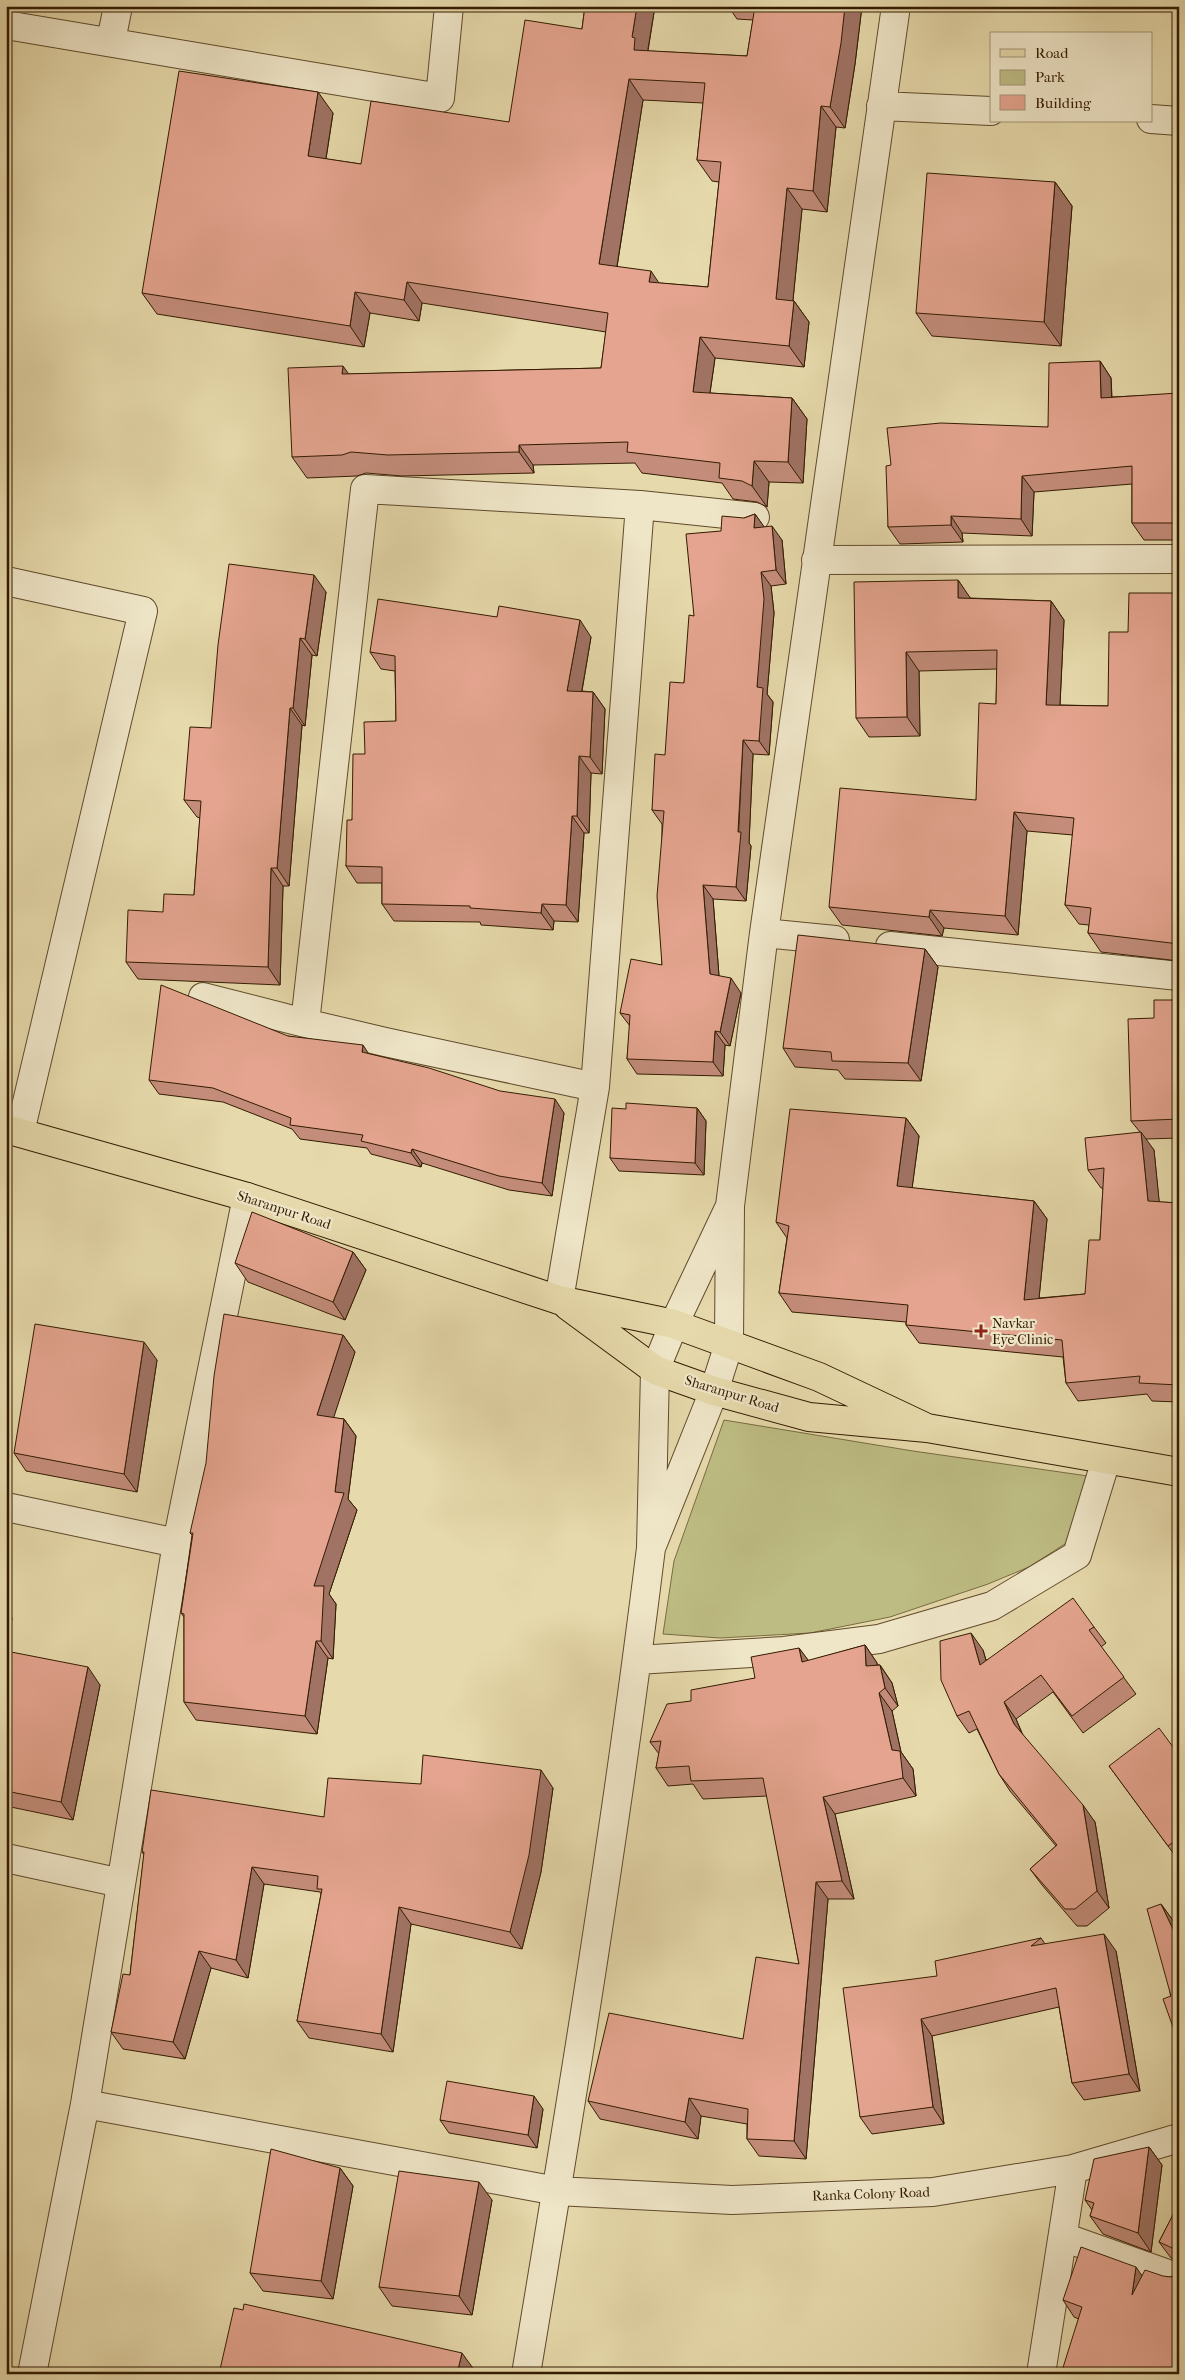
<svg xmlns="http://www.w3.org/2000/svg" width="1185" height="2380" viewBox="0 0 1185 2380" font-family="'IM FELL French Canon',serif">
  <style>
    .green { fill: #bdbc83; stroke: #786c42 }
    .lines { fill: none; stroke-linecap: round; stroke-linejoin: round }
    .minor-casing { stroke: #604a2b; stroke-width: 30 }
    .major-casing { stroke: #331b00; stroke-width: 30 }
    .minor { stroke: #efe6c8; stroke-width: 28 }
    .major { stroke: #e6d9ab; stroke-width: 28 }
    .wall { fill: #c48d7b; stroke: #331b00; fill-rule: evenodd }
    .shaded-wall { fill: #a07364; stroke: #331b00 }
    .building { fill: #e4a48f; stroke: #331b00; fill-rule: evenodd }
    .poi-dot { fill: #8f2418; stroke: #efe6c8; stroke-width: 2 }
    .labels { text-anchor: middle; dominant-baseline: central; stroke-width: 4.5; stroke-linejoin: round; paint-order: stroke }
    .street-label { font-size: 14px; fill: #331b00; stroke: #efe6c8 }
    .poi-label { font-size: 14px; fill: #331b00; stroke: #efe6c8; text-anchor: start }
  </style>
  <rect width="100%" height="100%" fill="#e6d9ab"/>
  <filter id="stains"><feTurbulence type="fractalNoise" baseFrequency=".004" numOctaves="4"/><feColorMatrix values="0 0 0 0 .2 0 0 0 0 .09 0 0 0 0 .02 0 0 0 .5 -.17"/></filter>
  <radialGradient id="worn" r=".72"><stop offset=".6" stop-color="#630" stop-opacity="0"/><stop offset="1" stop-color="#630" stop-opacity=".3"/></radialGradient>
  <path class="green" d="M724 1420 913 1451 1088 1476 1068 1542 1029 1567 988 1584 890 1617 810 1633 720 1638 663 1634 674 1561Z"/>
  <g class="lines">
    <defs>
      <path id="minor" d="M6 25 440 98 449 6
        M111 41 118 6
        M881 106 991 111
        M1151 119 1179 121
        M365 489 640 505 595 1087 385 1042 305 1023Z
        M640 505 755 517
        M816 560 1179 559
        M6 581 143 611 20 1132
        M764 933 835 940
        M890 946 1179 976
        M203 997 305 1023
        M730 1206 674 1324 655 1370 651 1548 714 1391 729 1344 730 1206 764 933 896 6
        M559 1300 595 1087
        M6 1507 177 1543
        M637 1660 784 1651 879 1639 992 1606 1077 1555 1106 1460
        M6 1858 121 1883
        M85 2104 557 2191 732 2200 933 2192 1073 2169 1179 2138
        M1063 2237 1179 2278
        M32 2374 85 2104 177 1543 247 1197
        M526 2374C572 2099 617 1824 651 1548
        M1041 2374 1073 2169"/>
      <path id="major" d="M6 1129 247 1197 559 1300 674 1324 819 1377 927 1428
        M568 1306 655 1370 714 1391 809 1417 927 1428 1179 1472"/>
    </defs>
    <use href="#minor" class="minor-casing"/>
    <use href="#major" class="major-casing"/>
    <use href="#minor" class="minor"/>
    <use href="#major" class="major"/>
  </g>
  <path class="wall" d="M585 6H655L648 51 747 56 753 20 737 19 728 6H862L855 64 845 128 836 127 827 212 802 209 793 300 794 301 809 322 804 367 715 358 710 393 792 398 807 419 803 483 769 482 767 507 757 502 733 499 722 483 642 473 635 463 533 465 534 473 402 476 366 473 357 476 307 478 292 457 349 374 601 368 606 332 422 303 419 321 370 313 364 347 157 314 142 293 333 113 326 159 361 164 509 122 582 29ZM643 100 703 103 697 160 712 181 719 182 708 287 659 283 617 267Z
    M1055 182 1072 206 1061 346 932 336 916 313Z
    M1100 361 1111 378 1112 397 1179 394V540H1144L1132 523V484L1034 492 1032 536 962 533 963 542 900 544 888 527 891 465 1048 427Z
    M755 514 764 527 782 540 786 584 771 586 774 613 767 694 773 702 769 755 753 754 749 843 751 846 746 901 713 899 719 976 741 993 730 1046 725 1045 723 1076 637 1074 627 1059 630 1026 620 1013 662 965V824L652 810 684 683 694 616 721 531 744 518Z
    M958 580 970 598 1051 601 1064 620 1060 705 1108 706 1128 632 1179 593V961L1101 952 1088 933 1089 925 1079 924 1065 905 1073 835 1027 831 1018 935 944 928 942 936 842 925 829 907 976 800 996 704 997 669 919 671 920 736 869 737 856 718Z
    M326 592 317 656 312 655 305 726 302 725 289 886H283L280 985 138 979 126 962 163 912 194 895 200 818 197 817 184 800 211 728Z
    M591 637 582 691 593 692 605 709 602 774 591 773 589 833H584L578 922 554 921 553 930 481 925 480 922 394 921 382 904V883H357L346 866 352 820 365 754 396 721 395 671 381 669 370 652Z
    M925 949 938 967 921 1081 845 1079 838 1070 795 1067 783 1048Z
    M1179 1000V1138L1145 1139 1154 1150 1159 1202 1179 1203V1402L1152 1401 1147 1394 1078 1401 1066 1383 1063 1357 919 1343 906 1325V1322L792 1312 779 1293 787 1238 776 1222 906 1118 919 1136 912 1188 1034 1201 1047 1219 1039 1298 1085 1294 1100 1240 1103 1188H1101L1088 1170 1140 1132 1131 1121 1154 1018Z
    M288 1036 369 1054 564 1113 552 1196 509 1190 422 1163 421 1167 371 1154 367 1148 300 1139 292 1129 223 1102 159 1094 149 1080Z
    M697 1108 706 1121 704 1175 619 1171 610 1158 626 1109Z
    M353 1252 366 1270 345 1320 248 1282 235 1263Z
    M343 1335 355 1352 333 1418 344 1419 356 1436 348 1499 357 1510 329 1594 336 1604 333 1659 328 1658 317 1734 196 1720 184 1702V1617L181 1613 192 1535 190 1533Z
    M157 1360 137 1492 26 1471 14 1453Z
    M6 1610 12 1618 8 1651 100 1685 73 1820 6 1806Z
    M1094 1627 1106 1643 1101 1647 1136 1694 1083 1733 1053 1692 1016 1719 1023 1735 1095 1822 1109 1908 1087 1926H1077L1042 1885 1030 1869 1056 1846 1010 1791 999 1774 977 1729 969 1733 957 1716 983 1650 986 1660Z
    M865 1645 877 1663V1665H880L892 1683 898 1706 892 1711 901 1752 913 1769 916 1796 835 1814 854 1899H828L806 2159 759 2156 747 2139V2124L701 2116 698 2139 600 2119 588 2101 743 2039 799 1964 767 1796 703 1799 693 1784 668 1786 656 1768 659 1754 650 1742 691 1701 755 1678 799 1648 808 1661Z
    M1179 1755V1861L1109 1766Z
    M421 1784 553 1788 541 1872 522 1949 411 1924 393 2052 309 2038 297 2021 321 1894 320 1892 264 1884 248 1978 211 1968 185 2059 123 2049 111 2032 130 1975 144 1855 142 1852 324 1817Z
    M1161 1904 1174 1922 1179 1932V2037L1174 2030Z
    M1041 1938 1045 1944 1116 1951 1140 2091 1084 2100 1072 2083 1059 2007 932 2036 944 2124 872 2134 860 2117 937 1976Z
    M543 2109 537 2148 449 2133 440 2120Z
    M1149 2147 1162 2165 1151 2252 1103 2234 1090 2216 1092 2210 1085 2200Z
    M340 2168 353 2186 333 2299 263 2291 250 2273Z
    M492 2200 472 2315 392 2306 379 2287Z
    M1179 2203V2262L1171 2258 1159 2242Z
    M1177 2274 1179 2374 1079 2319 1074 2317 1063 2300 1142 2276 1171 2277Z"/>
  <path class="shaded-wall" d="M637 6H655L647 55 634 50 632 37Z
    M845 6H862L855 64 845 128 830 107Z
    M629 79 643 100 614 285 599 264Z
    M318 92 333 113 323 177 308 156Z
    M821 106 836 127 827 212 813 191Z
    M1055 182 1072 206 1061 346 1044 322Z
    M787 188 802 209 791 320 776 299Z
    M651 271 665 292 649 282Z
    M407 282 422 303 419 321 404 300Z
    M355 292 370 313 364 347 350 326Z
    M794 301 809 322 804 367 789 346Z
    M700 337 715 358 707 413 693 392Z
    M1100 361 1111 378 1112 414 1101 398Z
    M343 366 358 387 342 374Z
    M792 398 807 419 803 483 788 462Z
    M519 445 533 465 534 473 519 452Z
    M754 461 769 482 767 507 752 486Z
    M1022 476 1034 492 1032 536 1021 519Z
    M755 514 765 528H754Z
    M951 516 962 533 963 542 951 525Z
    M772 526 782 540 786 584 776 570Z
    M761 572 771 586 774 613 767 694 773 702 769 755 759 741 757 687Z
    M314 575 326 592 317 656 305 639Z
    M958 580 971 599 958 598Z
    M1051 601 1064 620 1059 724 1046 705Z
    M580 620 591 637 579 707 567 691Z
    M300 638 312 655 305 726 293 708Z
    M906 652 919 671 920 736 907 717Z
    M593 692 605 709 602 774 590 757Z
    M290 708 302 725 289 886 277 868Z
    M743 740 753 754 749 843 751 846 746 901 736 887Z
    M579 756 591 773 589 833 577 816Z
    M1014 812 1027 831 1018 935 1005 916Z
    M572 816 584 833 578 922 566 905Z
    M271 868 283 886 280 985 268 967Z
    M703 885 713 899 720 989 710 974Z
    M542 904 554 921 553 930 541 913Z
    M930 910 944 928 942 936 929 917Z
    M925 949 938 967 921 1081 908 1063Z
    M731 978 741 993 730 1046 720 1032Z
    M715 1031 725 1045 723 1076 713 1062Z
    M363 1045 372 1059 362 1052Z
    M555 1099 564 1113 552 1196 542 1183Z
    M697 1108 706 1121 704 1175 695 1163Z
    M906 1118 919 1136 910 1204 897 1186Z
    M1141 1132 1154 1150 1161 1219 1148 1201Z
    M412 1149 422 1163 421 1167 411 1153Z
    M1034 1201 1047 1219 1037 1318 1024 1300Z
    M353 1252 366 1270 345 1320 333 1302Z
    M343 1335 355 1352 329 1432 317 1415Z
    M144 1342 157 1360 137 1492 124 1474Z
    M344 1419 356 1436 348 1499 357 1510 329 1594 336 1604 333 1659 321 1641 314 1586 335 1492Z
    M6 1610 12 1618 6 1666Z
    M971 1633 983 1650 992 1682 980 1665Z
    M316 1641 328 1658 317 1734 305 1716Z
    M865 1645 877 1663 878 1684 866 1666Z
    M799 1648 812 1665 802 1662Z
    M880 1665 892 1683 898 1706 885 1688Z
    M88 1667 100 1685 73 1820 61 1802Z
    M879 1693 892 1711 901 1752 913 1769 916 1796 903 1778 892 1750Z
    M1004 1702 1016 1719 1025 1741 1014 1724Z
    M541 1770 553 1788 541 1872 522 1949 510 1932Z
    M823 1797 835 1814 854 1899 842 1881Z
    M1083 1805 1095 1822 1109 1908 1097 1891Z
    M252 1867 264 1884 248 1978 236 1960Z
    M816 1882 828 1899 806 2159 794 2141Z
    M1161 1904 1174 1922 1179 1932V1942Z
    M399 1907 411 1924 393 2052 381 2034Z
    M1104 1934 1116 1951 1140 2091 1129 2074Z
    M199 1951 211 1968 185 2059 173 2042Z
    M921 2019 932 2036 944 2124 933 2107Z
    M534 2096 543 2109 537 2148 528 2135Z
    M689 2098 701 2116 698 2139 685 2122Z
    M1149 2147 1162 2165 1151 2252 1138 2233Z
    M340 2168 353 2186 333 2299 321 2281Z
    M479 2182 492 2200 472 2315 459 2296Z
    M1136 2267 1147 2283 1132 2295Z
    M462 2353 475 2371 474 2374H457Z"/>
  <path class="building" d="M585 6H637L632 37 635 38 634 50 747 56 755 6H845L841 43 830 107 821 106 813 191 787 188 776 299 794 301 789 346 700 337 693 392 792 398 788 462 754 461 752 486 742 481 719 478 720 463 627 452 628 442 519 445V452L388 455 351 452 342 455 292 457 288 368 343 366 342 374 601 368 608 313 407 282 404 300 355 292 350 326 142 293 179 71 318 92 308 156 361 164 371 101 509 122 525 20 582 29ZM629 79 705 83 697 160 721 162 708 287 649 282 651 271 599 264Z
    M927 173 1055 182 1044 322 916 313Z
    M1100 361 1101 398 1178 393V398H1179V523H1132V466L1022 476 1021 519 951 516V525L888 527 886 466 891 465 887 428 941 423 1048 427 1049 363Z
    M755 514 754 528 772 526 776 570 761 572 764 599 757 687 763 688 759 741 743 740 738 832H741L736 887 703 885 710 974 731 978 720 1032 715 1031 713 1062 627 1059 630 1015 620 1013 631 959 662 965 657 896 664 811 652 810 655 754 665 755 670 682 684 683 689 615 694 616 686 534 721 531 722 516 744 518Z
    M229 564 314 575 305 639 300 638 293 708H290L277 868H271L268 967 126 962 128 910 163 912 164 894 194 895 201 801 184 800 190 727 211 728 218 645Z
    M958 580V598L1051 601 1046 705 1108 706 1109 632H1128L1129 593H1179V944L1088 933 1091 908 1065 905 1074 818 1014 812 1005 916 930 910 929 917 829 907 840 788 976 800 979 703 996 704 997 650 906 652 907 717 856 718 854 582Z
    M378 599 497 617 499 606 580 620 567 691 593 692 590 757 579 756 577 816H572L566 905 542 904 541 913 470 908V906L382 904V867L346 866 347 820H352L353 754H365L364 722 396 721 395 656 370 652Z
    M798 935 925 949 908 1063 832 1061 831 1052 783 1048Z
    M161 985 288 1036 363 1045 362 1052 429 1068 500 1091 555 1099 542 1183 499 1176 412 1149 411 1153 361 1141 363 1135 290 1125 291 1118 213 1088 149 1080Z
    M1154 1000H1179V1119L1131 1121 1128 1019 1154 1018Z
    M626 1103 697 1108 695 1163 610 1158 612 1108 626 1109Z
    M790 1109 906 1118 897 1186 1034 1201 1024 1300 1085 1294 1089 1240H1100L1104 1168 1088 1170 1085 1138 1141 1132 1148 1201 1179 1203V1385L1139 1383 1140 1376 1066 1383 1062 1340 906 1325 908 1305 779 1293 789 1226 776 1222Z
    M252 1212 353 1252 333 1302 235 1263Z
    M224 1314 343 1335 317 1415 344 1419 335 1492 344 1493 314 1586H324L321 1641H316L305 1716 184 1702V1614L181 1613 193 1533H190L206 1463 214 1376Z
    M35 1324 144 1342 124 1474 14 1453Z
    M1073 1598 1094 1627 1089 1630 1124 1677 1072 1716 1041 1675 1004 1702 1014 1724 1083 1805 1097 1891 1075 1909H1065L1030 1869 1057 1845 999 1774 969 1711 957 1716 941 1680 940 1641 971 1633 980 1665Z
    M865 1645 866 1666 880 1665 885 1688 879 1693 892 1750 900 1751 903 1778 823 1797 842 1881 816 1882 794 2141 747 2139 748 2109 689 2098 685 2122 588 2101 609 2013 743 2039 756 1957 799 1964 763 1778 691 1781 689 1766 656 1768 661 1741 650 1742 667 1704 691 1701V1690L755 1678 751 1657 799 1648 802 1662Z
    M6 1651 88 1667 61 1802 6 1791Z
    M1159 1728 1179 1755V1838L1168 1846 1109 1766Z
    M423 1755 541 1770 529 1855 510 1932 399 1907 381 2034 297 2021 322 1889H317L318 1876 252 1867 236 1960 199 1951 173 2042 111 2032 123 1974 130 1975 144 1852H142L151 1790 324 1817 328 1778 421 1784Z
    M1161 1904 1179 1942V2029L1174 2030 1163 1999 1171 1996 1147 1909Z
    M1104 1934 1129 2074 1072 2083 1056 1988 921 2019 933 2107 860 2117 843 1988 937 1976 935 1961 1041 1938 1031 1946Z
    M447 2081 534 2096 528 2135 440 2120Z
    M1149 2147 1138 2233 1090 2216 1094 2203 1085 2200 1094 2159Z
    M271 2149 340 2168 321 2281 250 2273Z
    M399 2171 479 2182 459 2296 379 2287Z
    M1179 2203V2251L1159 2242Z
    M1081 2247 1136 2267 1132 2295 1145 2270 1163 2276 1171 2277 1177 2274 1179 2271V2374H1061L1082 2307 1063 2300Z
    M244 2304 462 2353 457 2374H219L234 2308 243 2310Z"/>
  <path class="poi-dot" d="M978.5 1323.5h5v5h5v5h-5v5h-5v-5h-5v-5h5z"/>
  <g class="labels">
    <g class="street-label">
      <text transform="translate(284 1210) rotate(18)">Sharanpur Road</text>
      <text transform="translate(732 1394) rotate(17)">Sharanpur Road</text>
      <text transform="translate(871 2194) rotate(-2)">Ranka Colony Road</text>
    </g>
    <g class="poi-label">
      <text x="992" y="1323">Navkar<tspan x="992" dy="16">Eye Clinic</tspan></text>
    </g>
  </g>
  <rect width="1185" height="2380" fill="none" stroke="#e6d9ab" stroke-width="25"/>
  <rect x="8" y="8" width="1170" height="2365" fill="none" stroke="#331b00" stroke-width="2.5"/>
  <rect x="12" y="12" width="1160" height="2355" fill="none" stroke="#331b00"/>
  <rect x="990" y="32" width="162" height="90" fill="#efe6c8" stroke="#a49578"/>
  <rect x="1000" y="49" width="25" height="8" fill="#e6d9ab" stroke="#a49578"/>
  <text x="1035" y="58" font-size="15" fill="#331b00">Road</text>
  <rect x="1000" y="70" width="25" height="15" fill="#bdbc83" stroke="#a49578"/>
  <text x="1035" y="82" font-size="15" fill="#331b00">Park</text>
  <rect x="1000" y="95" width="25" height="15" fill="#e4a48f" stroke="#a49578"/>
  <text x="1035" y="108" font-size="15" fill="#331b00">Building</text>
  <rect width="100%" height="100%" filter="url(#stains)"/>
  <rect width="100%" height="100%" fill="url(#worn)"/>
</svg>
